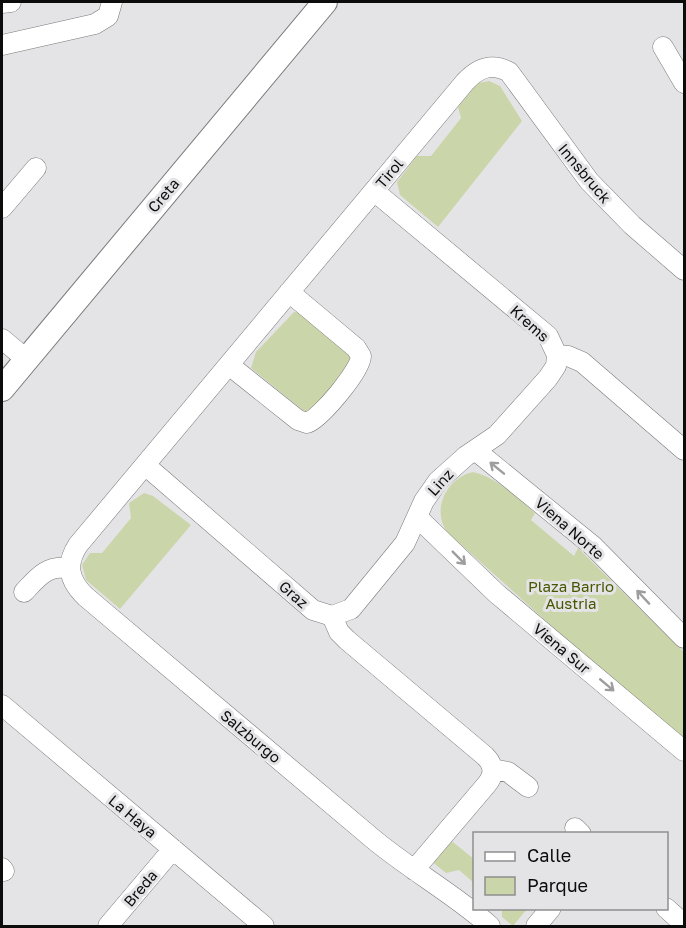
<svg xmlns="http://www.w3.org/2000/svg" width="686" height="928" viewBox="0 0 686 928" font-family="'Golos Text',sans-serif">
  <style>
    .green { fill: #cad6aa }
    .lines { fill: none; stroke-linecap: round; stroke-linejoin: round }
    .minor-casing { stroke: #7a7a7c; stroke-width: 21 }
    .tertiary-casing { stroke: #7a7a7c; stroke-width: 26 }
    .minor { stroke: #fff; stroke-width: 20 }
    .tertiary { stroke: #fff; stroke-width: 24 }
    .oneway { stroke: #9e9e9e }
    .labels { text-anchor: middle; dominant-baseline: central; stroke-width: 6; stroke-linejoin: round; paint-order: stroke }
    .street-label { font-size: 15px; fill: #0c0c0c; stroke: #e4e4e6 }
    .park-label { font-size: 15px; fill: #485600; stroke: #e4e4e6 }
  </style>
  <rect width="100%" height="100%" fill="#e4e4e6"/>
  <path class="green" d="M489 81 500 86 522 121 438 227 400 195 397 182 417 156H431L461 118 458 107 478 83Z
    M294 312 301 313 349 354 352 361 315 409 305 412 251 368 256 352Z
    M473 472C496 477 518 498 535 513L531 520 574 556 578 548 684 652V739L595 665 447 532C431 509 447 478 473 472Z
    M144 493 153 496 191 525 120 609 86 580 82 565 90 553H102L131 518 129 503Z
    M449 839 474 859V883L459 870 446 873 431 861Z
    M502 909V908L527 909 513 926 502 917Z"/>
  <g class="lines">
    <defs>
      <path id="minor" d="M2 3 11 2
        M2 45 95 24 108 16 112 2
        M663 47 684 83
        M2 208 36 168
        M2 339 26 359
        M557 355 568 356 582 362 684 450
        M229 365 298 420 307 423C320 419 361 370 361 356L356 348 289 292
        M475 450 593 546 684 638
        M145 465 313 610 332 616 351 609 405 543 424 501 438 481 466 456 497 435 548 378 556 366 557 355 548 336 374 191
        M417 517 496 593 684 751
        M24 592C38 577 47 565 69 568
        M332 616 339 632 347 640 485 756C494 765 495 774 487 784L414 870
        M2 705 264 926
        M493 769 508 772 528 787
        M575 828 581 834
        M2 868 4 871
        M666 908 684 924
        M108 926 173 849
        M490 926C453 893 410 870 372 838L86 597C69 581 65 565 78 545L465 82C478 68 491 62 509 72L589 181 632 225 684 270
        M536 926 551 908"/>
      <path id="tertiary" d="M2 389 325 2"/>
    </defs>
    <use href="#minor" class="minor-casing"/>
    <use href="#tertiary" class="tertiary-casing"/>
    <use href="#minor" class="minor"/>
    <use href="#tertiary" class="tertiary"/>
  </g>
  <defs><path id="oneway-shaft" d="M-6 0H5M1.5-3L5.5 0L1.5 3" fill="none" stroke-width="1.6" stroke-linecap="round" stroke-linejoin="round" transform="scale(1.5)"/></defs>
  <g class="oneway">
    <use href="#oneway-shaft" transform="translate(497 468) rotate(-141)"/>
    <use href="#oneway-shaft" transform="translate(459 558) rotate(45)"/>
    <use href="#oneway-shaft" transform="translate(643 597) rotate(-133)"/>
    <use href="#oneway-shaft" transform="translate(607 685) rotate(40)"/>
  </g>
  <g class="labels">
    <g class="street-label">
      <text transform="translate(389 173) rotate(-50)">Tirol</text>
      <text transform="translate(585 173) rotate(50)">Innsbruck</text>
      <text transform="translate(163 195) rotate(-50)">Creta</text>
      <text transform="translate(530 323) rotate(42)">Krems</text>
      <text transform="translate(440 482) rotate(-48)">Linz</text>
      <text transform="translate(570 528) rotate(41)">Viena Norte</text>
      <text transform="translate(294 594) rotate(41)">Graz</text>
      <text transform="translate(562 648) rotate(40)">Viena Sur</text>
      <text transform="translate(251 736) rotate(40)">Salzburgo</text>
      <text transform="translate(133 816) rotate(40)">La Haya</text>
      <text transform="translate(140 888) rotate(-50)">Breda</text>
    </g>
    <g class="park-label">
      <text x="571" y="586">Plaza Barrio<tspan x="571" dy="17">Austria</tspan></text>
    </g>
  </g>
  <rect width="686" height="928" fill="none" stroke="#0c0c0c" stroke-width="6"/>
  <rect x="473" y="832" width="195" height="78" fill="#e4e4e6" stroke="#8e8e8f" stroke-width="1.5"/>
  <rect x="485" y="852" width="30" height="9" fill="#ffffff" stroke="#8e8e8f" stroke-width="1.5"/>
  <text x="527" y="862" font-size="18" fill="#0c0c0c">Calle</text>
  <rect x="485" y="877" width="30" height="18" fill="#cad6aa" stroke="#8e8e8f" stroke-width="1.5"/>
  <text x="527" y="892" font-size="18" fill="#0c0c0c">Parque</text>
</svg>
